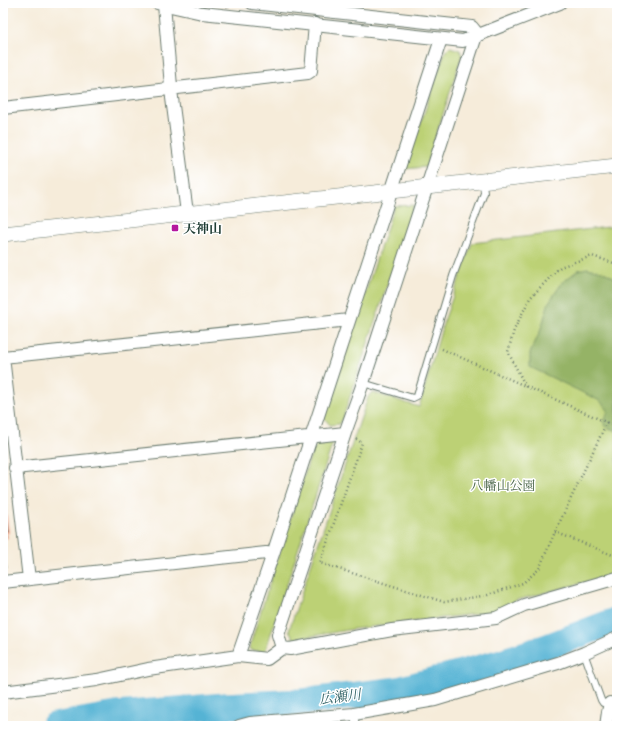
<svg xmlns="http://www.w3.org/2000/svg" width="620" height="729" viewBox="0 0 620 729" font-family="'IM FELL French Canon','Noto Serif JP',serif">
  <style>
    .green { fill: #bcd175; stroke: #6e8754 }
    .forest { fill: #95b366; stroke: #5a784d }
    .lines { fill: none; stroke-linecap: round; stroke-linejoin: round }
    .river { stroke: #55b3d4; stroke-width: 27 }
    .building { fill: #e9977c }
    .service-casing { stroke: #6a7a6e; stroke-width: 8 }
    .minor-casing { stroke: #6a7a6e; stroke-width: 14 }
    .tertiary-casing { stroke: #6a7a6e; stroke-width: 16 }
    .path { stroke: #6a7a6e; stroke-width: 2.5; stroke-dasharray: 1 3; stroke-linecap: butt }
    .service { stroke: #fff; stroke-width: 6 }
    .minor { stroke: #fff; stroke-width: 12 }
    .tertiary { stroke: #fff; stroke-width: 15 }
    .poi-dot { fill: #b5179e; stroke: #fff; stroke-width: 1.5 }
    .labels { text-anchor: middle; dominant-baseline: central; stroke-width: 3; stroke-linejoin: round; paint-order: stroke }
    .poi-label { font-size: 13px; font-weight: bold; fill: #1f3d34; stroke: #fff; text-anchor: start }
    .park-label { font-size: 13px; fill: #466244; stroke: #fff }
    .water-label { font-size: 14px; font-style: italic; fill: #2f6064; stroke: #fff }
  </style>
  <rect width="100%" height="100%" fill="#fff"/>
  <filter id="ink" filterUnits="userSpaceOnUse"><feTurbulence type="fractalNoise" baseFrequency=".025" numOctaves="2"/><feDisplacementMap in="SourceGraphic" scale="8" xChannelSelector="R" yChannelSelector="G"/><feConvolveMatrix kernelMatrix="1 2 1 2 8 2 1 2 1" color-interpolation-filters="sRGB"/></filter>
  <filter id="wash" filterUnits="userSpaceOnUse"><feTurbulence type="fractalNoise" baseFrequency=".012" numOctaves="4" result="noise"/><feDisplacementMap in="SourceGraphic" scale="16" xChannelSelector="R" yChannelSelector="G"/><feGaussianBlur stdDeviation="0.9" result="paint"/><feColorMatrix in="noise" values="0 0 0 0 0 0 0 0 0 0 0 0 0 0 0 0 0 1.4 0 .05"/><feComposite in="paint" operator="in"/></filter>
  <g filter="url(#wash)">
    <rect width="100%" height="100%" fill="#f6ecda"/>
    <path class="green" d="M450 47 460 50 462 55 426 167 405 169 445 52Z
      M414 205 343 418 340 424 330 425 324 418 394 206Z
      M617 226V574L517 600 498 611 354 629 294 639 289 630 368 397 372 392 419 407 443 324 472 243Z
      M329 438 333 442 265 652 250 650 249 648 312 451 320 441Z"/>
    <path class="forest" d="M587 268 602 271 617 279V431L606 427 604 424 608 410 600 401 530 367V353L540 332 549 302 562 283 578 270Z"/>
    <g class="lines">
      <path class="river" d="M54 726 116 715 224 706 302 702 398 690 498 663 547 647 617 620"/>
    </g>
    <g id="blocks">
      <path class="building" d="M3 493H4L9 533 3 534Z
        M7 534 8 538 3 539V535Z
        M3 552H4L6 568H3Z"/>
    </g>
  </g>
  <g filter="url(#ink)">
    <use href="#blocks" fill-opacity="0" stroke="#6a7a6e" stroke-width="1"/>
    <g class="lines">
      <defs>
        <path id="service" d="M363 383 413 398 417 396 453 276 484 193 483 182
          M584 653 601 700 603 703 609 704 617 700
          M354 714 356 726"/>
        <path id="minor" d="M157 3 202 13 463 41 560 3
          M252 3 472 27 476 32V36L363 383 345 433 278 635 282 648
          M164 5 172 98 187 213
          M3 108 308 73 311 71 315 24
          M3 357 349 320
          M3 357 29 579
          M15 468 345 433
          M3 582 266 553 273 554
          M238 656 273 554 441 39
          M3 692 97 680 148 669 238 656 267 659 282 648 290 649 392 630 496 618 524 605 617 578
          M239 726 250 723 354 714 435 700 558 663 584 653 617 638
          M606 726 608 712 610 703"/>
        <path id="tertiary" d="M3 234 617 166"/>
      </defs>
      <use href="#service" class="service-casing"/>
      <use href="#minor" class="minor-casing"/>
      <use href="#tertiary" class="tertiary-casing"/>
      <path class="path" d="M442 349 617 427
        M526 387 508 352 514 330 530 298 560 267 592 256 617 264
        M356 439 362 443 320 563 444 602 488 595 523 583 539 569 555 532 607 422
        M555 532 615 556 617 555
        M171 726 192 724 226 725"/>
      <use href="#service" class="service"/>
      <use href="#minor" class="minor"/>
      <use href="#tertiary" class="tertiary"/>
    </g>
  </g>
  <rect class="poi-dot" x="171" y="224" width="8" height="8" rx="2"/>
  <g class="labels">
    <g class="poi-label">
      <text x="183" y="228">天神山</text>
    </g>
    <g class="park-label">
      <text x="503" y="485">八幡山公園</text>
    </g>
    <g class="water-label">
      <text transform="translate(340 697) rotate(-7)">広瀬川</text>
    </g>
  </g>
  <rect width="620" height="729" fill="none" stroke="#fff" stroke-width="16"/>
</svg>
